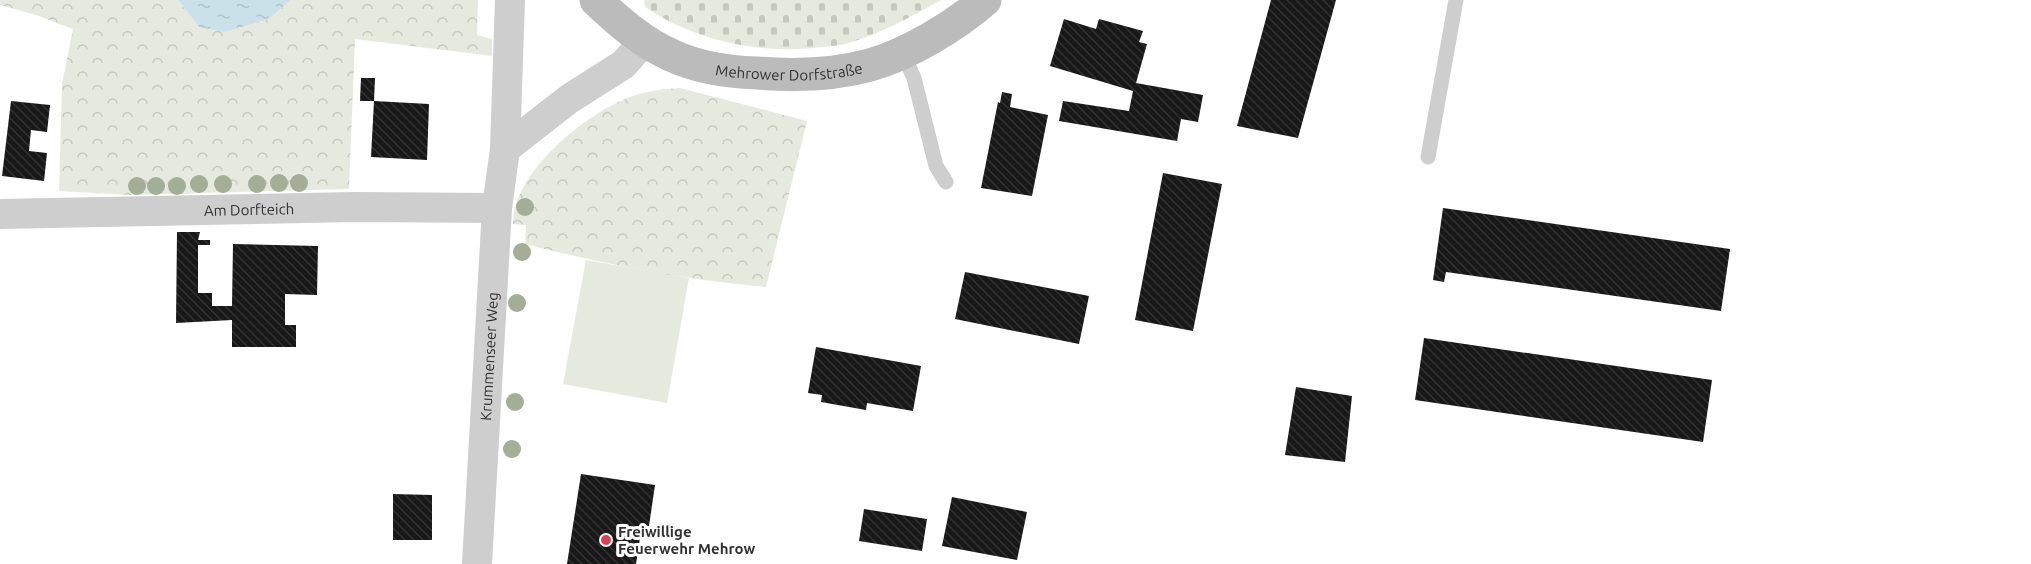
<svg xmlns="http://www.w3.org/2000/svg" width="2031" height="564" viewBox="0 0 2031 564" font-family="Ubuntu,sans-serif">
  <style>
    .grass { fill: #e6eade }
    .cemetery { fill: url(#cemetery-stones) }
    .park { fill: url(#park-crowns) }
    .water { fill: url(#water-ripples) }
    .building { fill: url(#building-back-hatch) }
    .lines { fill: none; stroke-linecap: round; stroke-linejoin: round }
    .service { stroke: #cecece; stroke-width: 15 }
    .minor { stroke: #cecece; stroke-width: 30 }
    .secondary { stroke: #bbb; stroke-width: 33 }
    .tree { fill: #a3ae96 }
    .poi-dot { fill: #dd3f59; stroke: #fff; stroke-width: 2 }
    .labels { text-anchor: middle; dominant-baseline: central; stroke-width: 6; stroke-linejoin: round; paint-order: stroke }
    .street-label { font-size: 15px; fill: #313131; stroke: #fff }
    .poi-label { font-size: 15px; font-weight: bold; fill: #313131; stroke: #fff; text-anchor: start }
  </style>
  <defs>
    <pattern id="cemetery-stones" width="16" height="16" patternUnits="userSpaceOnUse" patternTransform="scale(1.5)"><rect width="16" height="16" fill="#e6eade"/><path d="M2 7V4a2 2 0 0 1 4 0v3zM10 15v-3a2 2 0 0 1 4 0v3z" fill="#c6c9bf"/></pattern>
    <pattern id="park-crowns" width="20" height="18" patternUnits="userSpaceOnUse" patternTransform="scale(1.5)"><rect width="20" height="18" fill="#e6eade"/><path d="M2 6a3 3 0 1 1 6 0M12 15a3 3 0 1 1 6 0" fill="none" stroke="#c6c9bf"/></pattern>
    <pattern id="water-ripples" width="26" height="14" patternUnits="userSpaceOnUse" patternTransform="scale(1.5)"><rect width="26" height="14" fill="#cbe1e9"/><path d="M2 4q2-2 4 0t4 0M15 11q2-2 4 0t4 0" fill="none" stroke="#afc2c8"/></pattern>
    <pattern id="building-back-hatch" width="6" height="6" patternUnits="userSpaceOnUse" patternTransform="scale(1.5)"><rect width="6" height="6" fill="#181818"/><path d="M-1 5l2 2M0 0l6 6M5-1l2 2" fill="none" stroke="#313131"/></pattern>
  </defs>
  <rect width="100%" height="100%" fill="#fff"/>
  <path class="grass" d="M586 260 689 278 667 403 563 384Z"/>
  <path class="cemetery" d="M644 0H941C911 17 881 33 849 43 840 46 830 46 821 47 761 55 696 41 645 7Z"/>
  <path class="park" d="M0 0H178L199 27 269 19 291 0H478L477 35 492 39V56L355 39 349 189 128 195 59 191 62 84 73 29 36 15 0 5Z
    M680 88 807 121 766 287C684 280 604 264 525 244L526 225 513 224C513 172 585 114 630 97 646 91 663 89 680 88Z"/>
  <path class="water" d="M178 0H291L269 19 224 32 199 27Z"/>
  <path class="building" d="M1271 0H1336L1298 138 1237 126Z
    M1064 19 1096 29 1099 19 1143 31 1139 42 1147 44 1136 83 1203 95 1198 122 1181 119 1177 141 1059 121 1063 101 1129 111 1133 91 1050 66Z
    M361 78H375L374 101 429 104 427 160 371 157 374 101H360Z
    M1002 92 1012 94 1010 107 1048 115 1032 196 981 188 998 102 1000 103Z
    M11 101 50 105 47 132 31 130 29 151 47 153 44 181 2 176Z
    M1163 173 1222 184 1193 331 1135 320Z
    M1443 208 1730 249 1721 311 1446 272 1444 282 1433 280Z
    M177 232H200L198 240H210V245H198V293H212V306H232L233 244 318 246 317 295 285 294V325H296V347H232V320L176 323Z
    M965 272 1089 296 1079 344 955 319Z
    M1424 338 1712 380 1703 442 1415 400Z
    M816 347 921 366 913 411 867 403 866 410 821 402 822 395 808 393Z
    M1296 387 1352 396 1345 462 1285 455Z
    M581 474 655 485 649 526 642 525 636 564H567Z
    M393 494 432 495V540H393Z
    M952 497 1027 512 1017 560 942 546Z
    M864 509 927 519 922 551 859 541Z"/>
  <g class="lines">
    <path class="service" d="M902 52 914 78 936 166 946 182
      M1428 157 1456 0"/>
    <g class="minor">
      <path d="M505 149 569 99 624 64 644 41"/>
      <path id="s1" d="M0 214 355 207 497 208"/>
      <path id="s2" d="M477 564 497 208 505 149 510 0"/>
    </g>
    <path class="secondary" id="s3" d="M596 0C619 22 643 43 673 56 699 68 729 72 757 73 795 76 834 75 870 65 909 54 955 26 985 0"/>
  </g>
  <g class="tree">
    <circle cx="279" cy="183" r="9"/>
    <circle cx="299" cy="183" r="9"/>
    <circle cx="199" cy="184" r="9"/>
    <circle cx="223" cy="184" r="9"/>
    <circle cx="257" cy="184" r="9"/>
    <circle cx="137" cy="186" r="9"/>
    <circle cx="156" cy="186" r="9"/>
    <circle cx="177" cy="186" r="9"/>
    <circle cx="525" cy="207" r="9"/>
    <circle cx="522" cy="252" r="9"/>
    <circle cx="517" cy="303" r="9"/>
    <circle cx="515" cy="402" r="9"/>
    <circle cx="512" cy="449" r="9"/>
  </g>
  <circle class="poi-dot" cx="606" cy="540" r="6"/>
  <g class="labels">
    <g class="street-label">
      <text stroke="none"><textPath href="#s3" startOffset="214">Mehrower Dorfstraße</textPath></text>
      <text stroke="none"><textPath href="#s1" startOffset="249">Am Dorfteich</textPath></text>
      <text stroke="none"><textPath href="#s2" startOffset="208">Krummenseer Weg</textPath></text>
    </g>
    <g class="poi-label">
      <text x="618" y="531">Freiwillige<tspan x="618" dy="17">Feuerwehr Mehrow</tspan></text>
    </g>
  </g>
</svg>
